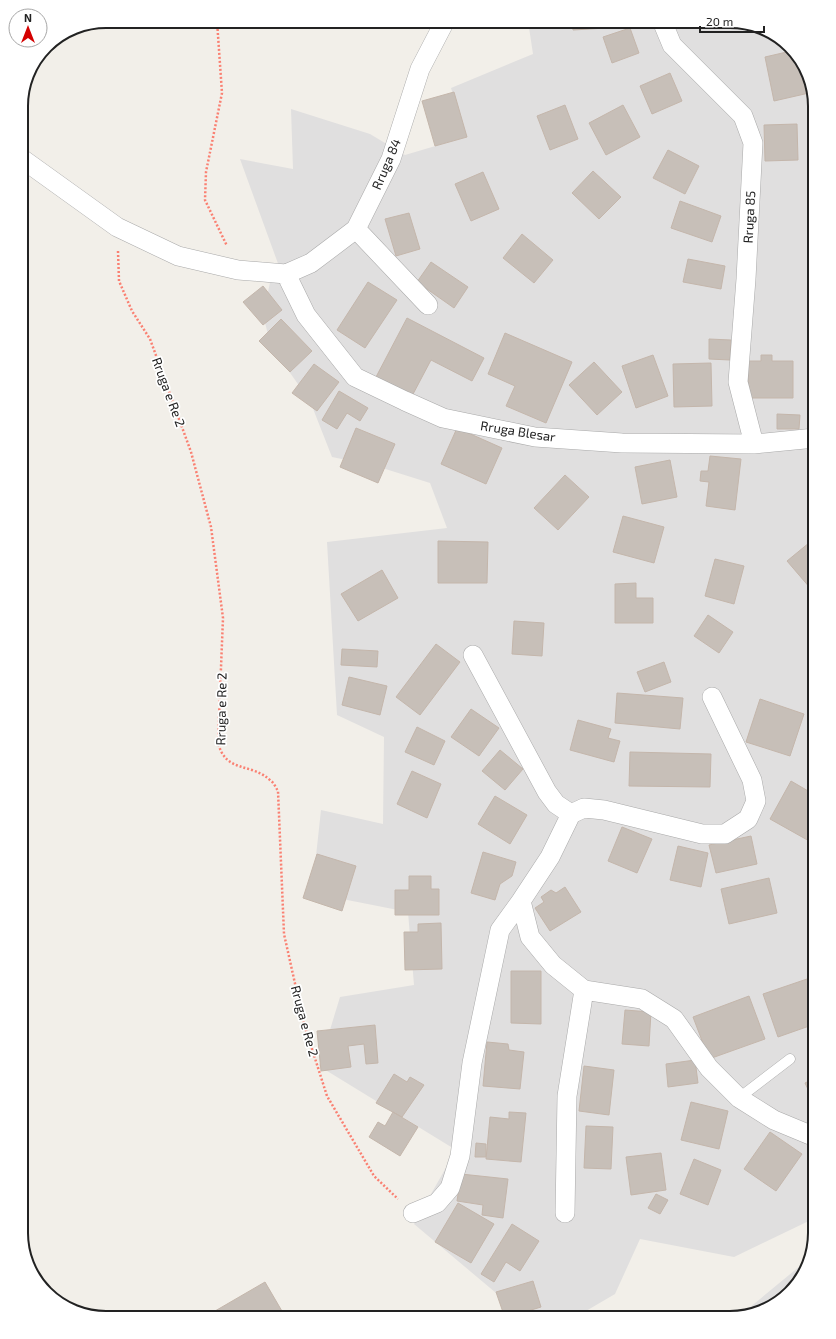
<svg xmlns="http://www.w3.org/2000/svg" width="836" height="1339" viewBox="0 0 836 1339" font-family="'Exo 2',sans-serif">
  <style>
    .residential { fill: #e0dfdf }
    .building { fill: #c7bfb8; stroke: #c4b6ab }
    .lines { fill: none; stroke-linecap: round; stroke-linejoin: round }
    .service-casing { stroke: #a9a9a9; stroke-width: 11 }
    .minor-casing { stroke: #a9a9a9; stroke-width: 20 }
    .path { stroke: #fa8072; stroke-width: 2.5; stroke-dasharray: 2 2; stroke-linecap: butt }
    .service { stroke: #fff; stroke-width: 10 }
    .minor { stroke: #fff; stroke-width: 19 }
    .labels { text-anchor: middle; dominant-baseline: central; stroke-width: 3.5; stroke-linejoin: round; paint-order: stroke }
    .street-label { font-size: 13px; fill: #222; stroke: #fff }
    .rim { fill: none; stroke: #222; stroke-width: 2 }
  </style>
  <rect width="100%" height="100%" fill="#f2efe9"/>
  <path class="residential" d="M528 21H736L777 35 806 68 815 106V1218L734 1257 640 1239 615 1294 574 1318H528L502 1298 414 1224 456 1150 319 1066 340 997 414 985 408 912 312 893 321 810 383 824 384 737 337 715 327 542 447 528 430 483 376 466 332 457 310 401 271 346 263 315 271 278 280 269 240 159 293 169 291 109 370 134 405 155 466 137 451 88 533 54Z
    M806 1261 801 1280 768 1309 745 1315 743 1313Z"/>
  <path class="building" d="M572 21H605L606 28 573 30Z
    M630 28 639 53 612 63 603 37Z
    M791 51 803 64 809 93 774 101 765 57Z
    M670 73 682 101 652 114 640 86Z
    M454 92 467 137 435 146 422 101Z
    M565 105 578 139 550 150 537 116Z
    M623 105 640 137 606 155 589 123Z
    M797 124 798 160 765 161 764 125Z
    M668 150 699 166 685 194 653 178Z
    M593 171 621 197 599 219 572 193Z
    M483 172 499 209 471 221 455 184Z
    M680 201 721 216 712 242 671 228Z
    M409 213 420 249 396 256 385 219Z
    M522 234 553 260 534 283 503 258Z
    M688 259 725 266 721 289 683 282Z
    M431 262 468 287 454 308 417 282Z
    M368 282 397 300 365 348 337 330Z
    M263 286 282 310 263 325 243 302Z
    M407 318 484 358 472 381 431 360 412 396 376 377Z
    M281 319 312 351 290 372 259 341Z
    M505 333 572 362 546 423 506 406 515 386 488 374Z
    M709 339 731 340 730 360 709 359Z
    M653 355 668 396 636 408 622 366Z
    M761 355H772V361H793V398H748V361H761Z
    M594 362 622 392 597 415 569 385Z
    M711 363 712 406 674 407 673 364Z
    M314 364 339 382 317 411 292 393Z
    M339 391 368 408 360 421 347 413 337 429 322 420Z
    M777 414 800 415 799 429H777Z
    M356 428 395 444 378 483 340 467Z
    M457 428 502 448 486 484 441 464Z
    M815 451V483H813L811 452Z
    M710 456 741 459 735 510 706 506 709 482 700 481 701 471H708Z
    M670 460 677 497 642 504 635 467Z
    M565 475 589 497 558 530 534 508Z
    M623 516 664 527 654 563 613 552Z
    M815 538V586L811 589 787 561Z
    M438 541 488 542 487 583H438Z
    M715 559 744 566 734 604 705 596Z
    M382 570 398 598 358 621 341 594Z
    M636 583V598H653V623H615V584Z
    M708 615 733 632 719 653 694 636Z
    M514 621 544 623 542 656 512 654Z
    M436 644 460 662 420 715 396 697Z
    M342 649 378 651 377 667 341 665Z
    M664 662 671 682 645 692 637 672Z
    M815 668V683L808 675Z
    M349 677 387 686 380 715 342 705Z
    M617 693 683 698 680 729 615 723Z
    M760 699 804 714 790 756 746 742Z
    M471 709 499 728 479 756 451 737Z
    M578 720 611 729 608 738 620 741 614 762 570 750Z
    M417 727 445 741 434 765 405 752Z
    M500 750 523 769 505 790 482 771Z
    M630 752 711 754 710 787 629 786Z
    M412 771 441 784 427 818 397 804Z
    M791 781 815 795V835L811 842 770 819Z
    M495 796 527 815 510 844 478 824Z
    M622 827 652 839 637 873 608 861Z
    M751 836 757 864 716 873 709 845Z
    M678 846 708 853 701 887 670 880Z
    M483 852 516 862 512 876 500 884 495 900 471 893Z
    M317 854 356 866 342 911 303 898Z
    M409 876H431V889H439V915H395V890H409Z
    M769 878 777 913 729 924 721 889Z
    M565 887 581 912 550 931 535 908 544 902 541 897 551 890 556 893Z
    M441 923 442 969 405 970 404 932H418V924Z
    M511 971H541V1024L511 1023Z
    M807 979 815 1004V1024L778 1037 763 994Z
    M749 996 765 1039 709 1059 693 1017Z
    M625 1010 651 1012 649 1046 622 1044Z
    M375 1025 378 1063 366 1064 364 1044 348 1046 351 1067 321 1071 317 1031Z
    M487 1042 508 1044 509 1050 524 1052 520 1089 483 1086Z
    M695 1060 698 1083 668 1087 666 1064Z
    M584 1066 614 1070 609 1115 579 1111Z
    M394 1074 407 1082 410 1077 424 1085 402 1117 376 1103Z
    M815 1078V1104L805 1083Z
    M691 1102 728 1111 719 1149 681 1140Z
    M393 1112 418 1127 400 1156 369 1137 378 1122 385 1126Z
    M509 1112 526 1113 521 1162 486 1159 490 1117 509 1119Z
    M586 1126 613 1127 611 1169 584 1168Z
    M770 1132 802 1154 776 1191 744 1169Z
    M476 1143 486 1144V1157H475Z
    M661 1153 666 1190 631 1195 626 1157Z
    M694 1159 721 1170 708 1205 680 1194Z
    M461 1174 508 1179 503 1218 482 1215 483 1205 457 1201Z
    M656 1194 668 1200 660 1214 648 1208Z
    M458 1203 494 1224 471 1263 435 1242Z
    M512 1224 539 1241 520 1271 506 1262 494 1282 481 1274Z
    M533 1281 541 1307 505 1318 496 1292Z
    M265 1282 286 1318H203Z"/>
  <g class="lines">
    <defs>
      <path id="service" d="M739 1098 790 1059"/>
      <path id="minor" d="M662 21 672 45 743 116 753 143 746 279 738 382 754 444
        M21 158 117 227 178 256 238 270 286 274
        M356 229 428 305
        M286 274 306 315 355 377 405 401 443 418 535 437 622 443 754 444 815 438
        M286 274 311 263 356 229 391 159 420 69 445 21
        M473 655 547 792 556 804 571 814
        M521 901 530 937 553 965 584 990 642 999 674 1019 709 1068 739 1098 774 1120 815 1137
        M413 1213 437 1203 450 1188 460 1156 472 1063 500 930 521 901 550 857 571 814 584 808 604 810 702 834H725L748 819 756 801 752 780 712 697
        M565 1213 567 1096 584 990"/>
    </defs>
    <use href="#service" class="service-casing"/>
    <use href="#minor" class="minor-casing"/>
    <path class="path" d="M217 21 222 93 206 172 205 200 227 246
      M118 251 119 281 132 311 150 339 191 452 211 527 223 618 218 742C225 774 252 762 271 781 274 783 276 788 278 791L284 934 304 1024 327 1096 374 1176 398 1199"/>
    <use href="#service" class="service"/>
    <use href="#minor" class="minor"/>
  </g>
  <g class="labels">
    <g class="street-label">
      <text transform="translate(386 164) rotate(-67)">Rruga 84</text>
      <text transform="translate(749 217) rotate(-87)">Rruga 85</text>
      <text transform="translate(169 392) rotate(70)">Rruga e Re 2</text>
      <text transform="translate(518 431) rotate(9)">Rruga Blesar</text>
      <text transform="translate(221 709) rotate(-89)">Rruga e Re 2</text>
      <text transform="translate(305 1021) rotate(75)">Rruga e Re 2</text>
    </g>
  </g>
  <path d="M0 0H836V1339H0ZM106 28H730A78 78 0 0 1 808 106V1233A78 78 0 0 1 730 1311H106A78 78 0 0 1 28 1233V106A78 78 0 0 1 106 28Z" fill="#fff" fill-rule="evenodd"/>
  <path class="rim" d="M106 28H730A78 78 0 0 1 808 106V1233A78 78 0 0 1 730 1311H106A78 78 0 0 1 28 1233V106A78 78 0 0 1 106 28Z"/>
  <g transform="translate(28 28)"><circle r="19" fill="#ffffff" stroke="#a7a7a7"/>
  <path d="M0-3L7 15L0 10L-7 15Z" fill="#d40000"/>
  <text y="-6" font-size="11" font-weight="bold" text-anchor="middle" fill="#222222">N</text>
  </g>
  <path d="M700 26v6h64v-6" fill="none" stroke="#222222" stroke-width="2"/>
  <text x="706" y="26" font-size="12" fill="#222222" stroke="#ffffff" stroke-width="3" paint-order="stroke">20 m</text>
</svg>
